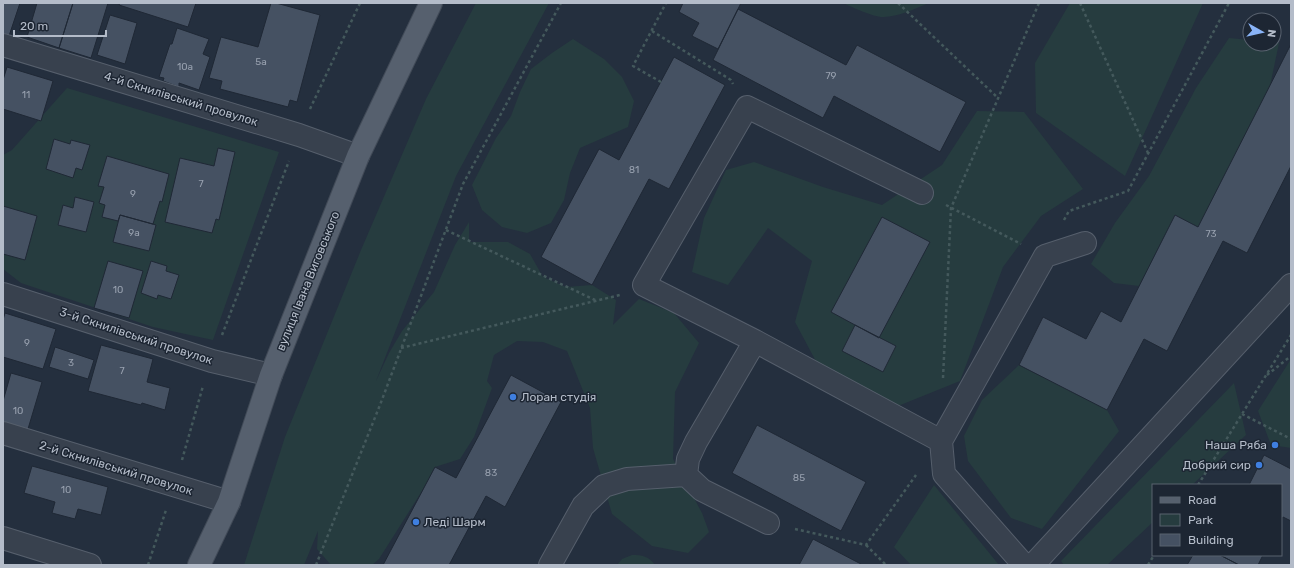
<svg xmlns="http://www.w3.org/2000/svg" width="1294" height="568" viewBox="0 0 1294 568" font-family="Rubik,sans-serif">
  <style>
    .green { fill: #263c3f }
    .building { fill: #455162; stroke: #1f2835 }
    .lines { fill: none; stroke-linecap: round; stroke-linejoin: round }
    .minor-casing { stroke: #565f6c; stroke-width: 24 }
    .major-casing { stroke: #414a57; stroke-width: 24 }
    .path { stroke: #44595c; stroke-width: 2.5; stroke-dasharray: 3 3; stroke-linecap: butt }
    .minor { stroke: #38414e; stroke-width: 22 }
    .major { stroke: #56606e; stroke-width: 22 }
    .shop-dot { fill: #3f7fe0; stroke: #1d2633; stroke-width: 1.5 }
    .labels { text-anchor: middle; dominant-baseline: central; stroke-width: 3; stroke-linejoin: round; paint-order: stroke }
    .number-label { font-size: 10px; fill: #98a1af }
    .street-label { font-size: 12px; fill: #b4bcc9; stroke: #1d2633 }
    .poi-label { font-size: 12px; fill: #b4bcc9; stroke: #1d2633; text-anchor: start }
  </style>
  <rect width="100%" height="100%" fill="#242f3e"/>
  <path class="green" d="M476 3H549L456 176 376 381 389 353 402 331 434 292 455 245 469 222V242H508L530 254 543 277 566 287 592 285 616 300 613 325 639 299 674 313 699 343 675 392 673 459 702 513 709 532 688 553 652 546 612 514 593 448 590 408 567 351 543 342 517 341 494 355 487 381 492 388 474 437 460 459 435 467 422 491 379 559 372 565H331L317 549 318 531 304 565H244L285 437 361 250 426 99Z
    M843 3H929C917 8 897 17 884 17 875 18 852 7 843 3Z
    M1070 3H1203L1125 176 1036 113 1035 63Z
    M1229 38 1250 40V44L1279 43 1270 86 1198 227 1175 215 1139 286 1114 283 1091 264 1115 223 1149 176 1196 88Z
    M573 39 604 59 622 77 634 101 628 127 580 148 570 173 564 200 551 223 527 233 502 227 482 210 472 185 496 138 511 116 520 92 531 69 552 53Z
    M67 88 279 152 213 340 153 327 21 283 3 269V155L12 150Z
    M977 111 1024 112 1083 189 1041 216 1003 267 960 381 898 406 819 367 795 322 812 261 768 228 728 285 692 272 704 218 726 170 754 162 823 187 882 205 942 165Z
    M1291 359V448L1271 445 1258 411Z
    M1019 365 1107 410 1119 431 1042 529 1011 518 968 461 964 436 982 400Z
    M1234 383 1246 435 1192 485H1153V522L1107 565H1064L1061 561Z
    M934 485 999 565H911L894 547Z
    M632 555C642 555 649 556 655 565H617L622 559Z"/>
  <path class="building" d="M3 3H20L9 36 3 34Z
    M37 3H73L59 48 27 37Z
    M73 3H108L91 58 59 48Z
    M120 3H196L188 27 119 5Z
    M271 3H276L320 15 297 102 290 100 288 107 220 89 222 81 209 78 221 37 258 47Z
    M683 3H741L718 49 692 36 699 23 679 12Z
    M738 9 846 65 857 45 966 102 940 152 834 96 823 118 713 60Z
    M110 15 137 23 125 64 97 55Z
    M177 28 209 39 203 54 210 57 199 90 179 83V87L163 81 164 78 159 77 170 44H172Z
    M1291 44V166L1247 253 1223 241 1167 351 1144 339 1107 410 1019 365 1043 317 1086 339 1101 311 1121 322 1175 215 1198 227Z
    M674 57 725 85 669 189 649 179 592 285 541 257 599 149 619 160Z
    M7 67 53 81 41 121 3 109V80Z
    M54 139 70 144 71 140 90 145 82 170 76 168 73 178 46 169Z
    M218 148 235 152 219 220 216 219 212 233 165 222 180 158 214 166Z
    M107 156 169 174 162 202 160 201 153 224 120 215 118 221 102 217 105 205 99 203 104 187 98 186Z
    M75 197 94 202 86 232 58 225 63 205 73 208Z
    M3 206 37 216 25 260 3 254Z
    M120 215 156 225 149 251 113 242Z
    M882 217 930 242 879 338 831 312Z
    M108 261 143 271 129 318 94 308Z
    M151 261 167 266 166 271 179 275 171 299 158 295 157 299 141 293Z
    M5 313 56 329 43 369 3 357V320Z
    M855 325 896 346 883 372 842 351Z
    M101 345 153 359 147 382 170 388 165 410 142 403 141 405 88 391Z
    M55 347 94 360 88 379 49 367Z
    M11 373 42 382 28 429 3 422V401Z
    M511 375 561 402 505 507 486 496 449 565H383L435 467 456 478Z
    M757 425 866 482 841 531 732 473Z
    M1264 455 1291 469V521L1283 517 1281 521V485H1249Z
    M32 466 108 487 101 515 78 509 75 519 52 513 55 502 24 493Z
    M813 539 861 564V565H799Z
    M1193 555H1220L1239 565H1187Z
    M1220 555H1263L1258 565H1239Z"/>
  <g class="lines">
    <defs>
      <path id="minor" d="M3 45 299 135 358 156
        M922 193 747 107 644 285 755 341 941 441 944 474 1024 565
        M3 294 212 361 271 375
        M755 341 696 442 688 459 686 475 702 490 768 523
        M3 433 229 502
        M941 441 1045 256 1085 243
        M3 538 90 565
        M550 565 583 506 604 486 627 479 686 475
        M1033 565 1291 285"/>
      <path id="major" d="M199 565 229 502 271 375 358 156 431 3"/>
    </defs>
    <use href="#minor" class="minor-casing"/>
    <use href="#major" class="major-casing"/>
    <path class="path" d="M898 3 998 98
      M1080 3 1148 153
      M652 31 731 80 733 84
      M661 82 633 66 666 3
      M310 109 360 3
      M946 205 1021 244
      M1064 220 1069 211 1128 191 1229 3
      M446 230 595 300
      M222 335 289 161
      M401 348 620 295
      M1267 375 1291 356
      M943 378 951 208 1039 3
      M1242 414 1291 439
      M182 460 203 386
      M1198 485 1291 335
      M795 529 866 545 916 475
      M866 545 886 565
      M148 565 166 510
      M316 565 380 405 463 184 561 3
      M1148 565 1154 555"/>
    <use href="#minor" class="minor"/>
    <use href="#major" class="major"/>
  </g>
  <g class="shop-dot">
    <circle cx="513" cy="397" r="4"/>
    <circle cx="1275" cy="445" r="4"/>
    <circle cx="1259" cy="465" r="4"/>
    <circle cx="416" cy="522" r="4"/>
  </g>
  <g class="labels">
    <g class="number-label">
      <text x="261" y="62">5а</text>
      <text x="185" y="67">10а</text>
      <text x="831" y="76">79</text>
      <text x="26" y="95">11</text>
      <text x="634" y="170">81</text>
      <text x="201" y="184">7</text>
      <text x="133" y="194">9</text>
      <text x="134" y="233">9а</text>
      <text x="1211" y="234">73</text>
      <text x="118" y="290">10</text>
      <text x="27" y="343">9</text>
      <text x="71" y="363">3</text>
      <text x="122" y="371">7</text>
      <text x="18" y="411">10</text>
      <text x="491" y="473">83</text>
      <text x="799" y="478">85</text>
      <text x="66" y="490">10</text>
    </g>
    <g class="street-label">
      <text transform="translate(181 99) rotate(17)">4-й Скнилівський провулок</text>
      <text transform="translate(308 281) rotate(-68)">вулиця Івана Виговського</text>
      <text transform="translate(136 336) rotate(18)">3-й Скнилівський провулок</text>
      <text transform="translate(116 468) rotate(17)">2-й Скнилівський провулок</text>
    </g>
    <g class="poi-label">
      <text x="521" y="397">Лоран студія</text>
      <text x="1267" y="445" text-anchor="end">Наша Ряба</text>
      <text x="1251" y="465" text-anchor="end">Добрий сир</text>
      <text x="424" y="522">Леді Шарм</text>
    </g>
  </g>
  <rect width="1294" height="568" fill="none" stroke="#b4bcc9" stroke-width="8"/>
  <rect x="1152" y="484" width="130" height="72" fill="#1d2633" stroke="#59626f"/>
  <rect x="1160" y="497" width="20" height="6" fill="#56606e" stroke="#59626f"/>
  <text x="1188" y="504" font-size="12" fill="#b4bcc9">Road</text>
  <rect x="1160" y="514" width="20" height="12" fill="#263c3f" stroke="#59626f"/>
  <text x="1188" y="524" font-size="12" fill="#b4bcc9">Park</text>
  <rect x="1160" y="534" width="20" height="12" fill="#455162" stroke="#59626f"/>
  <text x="1188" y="544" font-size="12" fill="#b4bcc9">Building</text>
  <g transform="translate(1262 32) rotate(98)"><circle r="19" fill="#1d2633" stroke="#59626f"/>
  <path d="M0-3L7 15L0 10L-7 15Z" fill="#8ab4f8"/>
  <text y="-6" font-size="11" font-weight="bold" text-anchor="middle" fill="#b4bcc9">N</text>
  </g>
  <path d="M14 30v6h92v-6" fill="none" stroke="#b4bcc9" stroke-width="2"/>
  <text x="20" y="30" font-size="12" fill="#b4bcc9" stroke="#1d2633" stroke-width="3" paint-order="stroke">20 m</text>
</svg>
